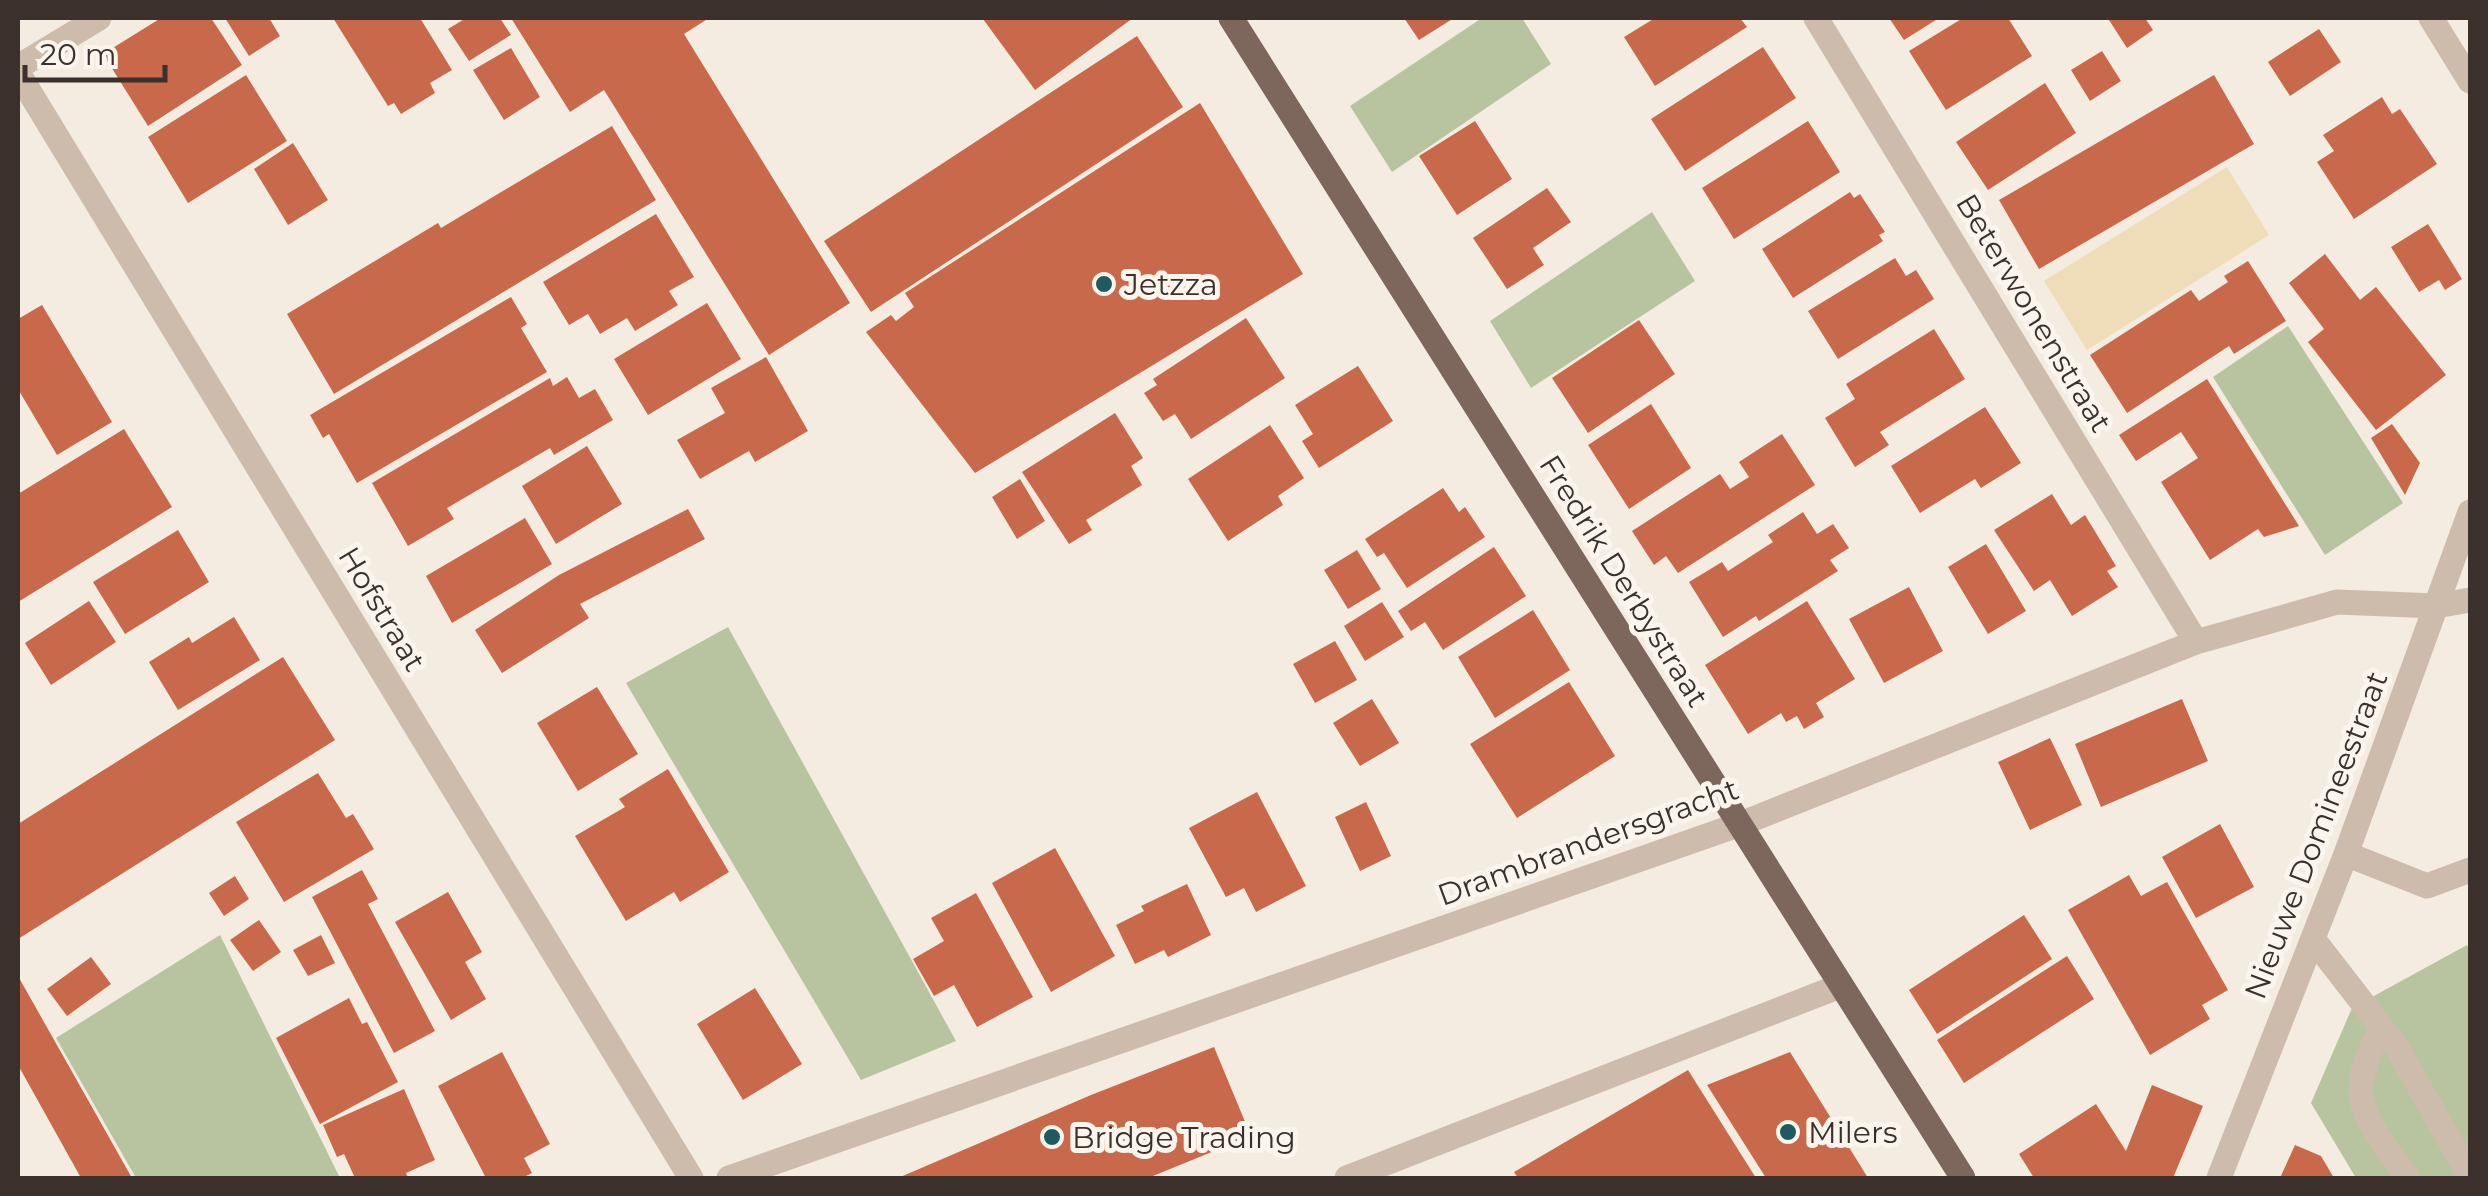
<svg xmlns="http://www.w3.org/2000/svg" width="2488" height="1196" viewBox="0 0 2488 1196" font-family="Montserrat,sans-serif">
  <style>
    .green { fill: #b8c4a0 }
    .sand { fill: #efdcb8 }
    .building { fill: #c8694b }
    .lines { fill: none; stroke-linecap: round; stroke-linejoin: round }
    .minor { stroke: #cdbbac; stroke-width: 25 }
    .major { stroke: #7d675c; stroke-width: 25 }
    .poi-dot { fill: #1f5a5e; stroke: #fbf5ee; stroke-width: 4 }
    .labels { text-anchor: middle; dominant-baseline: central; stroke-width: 10; stroke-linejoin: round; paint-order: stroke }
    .poi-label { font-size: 30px; fill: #3b302b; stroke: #fbf5ee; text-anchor: start }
    .street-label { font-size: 30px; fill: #3b302b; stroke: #fbf5ee }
  </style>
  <rect width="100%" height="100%" fill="#f4ebe1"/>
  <path class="green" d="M1482 18H1522L1551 64 1392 172 1350 106Z
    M1652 212 1695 281 1531 388 1490 321Z
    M2288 326 2403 503 2325 555 2213 377Z
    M728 627 956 1041 861 1080 626 683Z
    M220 935 340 1178H136L56 1038Z
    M2467 945 2470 951V1178H2356L2311 1103 2352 1008Z"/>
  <path class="sand" d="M2227 167 2269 235 2087 350 2044 281Z"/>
  <path class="building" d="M161 18H211L242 65 148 126 103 54Z
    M225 18H269L280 36 249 56Z
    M333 18H420L452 70 430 83 435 93 401 114 394 103 388 106Z
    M466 18H500L511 35 469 61 448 29Z
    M511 18H709L684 34 850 303 769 355 604 90 570 112Z
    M985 18H1133L1035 90 983 19Z
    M1404 18H1454L1419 40Z
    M1655 18H1740L1747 27 1655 86 1624 37Z
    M1889 18H1939L1904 40Z
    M1963 18H2008L2032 56 1946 110 1909 51Z
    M2114 18H2145L2153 30 2127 48 2109 20Z
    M2319 29 2341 62 2290 96 2268 62Z
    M1137 36 1183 107 871 312 824 241Z
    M1763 47 1796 98 1685 171 1651 119Z
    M511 48 540 97 504 120 473 70Z
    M2102 51 2121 81 2090 101 2071 70Z
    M246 75 287 141 188 203 148 137Z
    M2214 75 2254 144 2039 269 1999 200Z
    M2045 83 2076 133 1988 190 1956 142Z
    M2382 97 2392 114 2400 109 2437 164 2354 219 2317 162 2334 151 2323 135Z
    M1200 103 1303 274 975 473 866 332 891 315 896 321 914 307 905 293Z
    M1475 121 1512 179 1457 215 1419 156Z
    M1808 121 1840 172 1734 239 1702 188Z
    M612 126 656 200 334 394 287 314 438 223 441 228Z
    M293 143 328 200 288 225 254 169Z
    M1547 188 1571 222 1533 248 1544 265 1507 289 1473 238Z
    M1850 192 1854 198 1860 194 1885 232 1879 235 1883 241 1793 298 1762 249Z
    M656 214 694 277 669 291 678 305 635 331 627 318 600 334 588 314 569 325 543 282Z
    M2428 224 2462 279 2445 290 2439 280 2419 292 2391 247Z
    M2325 254 2360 300 2376 287 2446 375 2376 430 2308 342 2324 329 2289 283Z
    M1895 258 1906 276 1916 270 1934 299 1838 359 1808 311Z
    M2248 261 2286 321 2234 354 2229 346 2127 413 2090 355 2191 290 2199 301 2228 282 2224 276Z
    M511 297 527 324 521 328 547 372 357 483 329 434 323 438 310 415Z
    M707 303 741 359 648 415 614 359Z
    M42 305 112 422 57 455 18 389V319Z
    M1246 318 1285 378 1191 439 1175 414 1163 421 1144 393 1157 385 1153 379Z
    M1639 320 1675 374 1588 433 1552 378Z
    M1934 329 1965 379 1880 432 1889 445 1855 467 1825 418 1855 399 1846 384Z
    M766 357 808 431 755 462 749 451 700 479 677 440 725 413 711 388Z
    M1358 366 1393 421 1319 468 1302 441 1313 434 1295 405Z
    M567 377 579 398 595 389 613 420 554 455 550 448 447 508 454 519 408 546 372 483 550 378 553 386Z
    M2207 379 2299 526 2264 537 2258 529 2210 560 2161 482 2198 458 2181 432 2136 461 2119 435Z
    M1651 404 1691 468 1629 509 1588 445Z
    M1985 407 2021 463 1981 488 1975 479 1920 513 1891 466Z
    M1115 413 1143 458 1131 466 1142 485 1086 520 1092 530 1069 544 1022 472Z
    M2392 424 2420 463 2405 495 2371 438Z
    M1270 425 1304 478 1278 496 1283 505 1228 541 1188 479Z
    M124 429 172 507 18 602V494Z
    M1782 434 1815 485 1678 573 1666 556 1654 565 1632 531 1720 474 1730 489 1749 477 1739 462Z
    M587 446 622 504 556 544 522 486Z
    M1020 479 1045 521 1017 539 992 497Z
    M1443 488 1459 512 1465 507 1485 537 1407 588 1384 553 1377 557 1365 539Z
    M2052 494 2071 525 2085 515 2116 566 2107 571 2118 587 2072 616 2050 580 2034 591 1994 530Z
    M688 509 705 539 580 604 589 618 502 673 475 630 559 575Z
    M1803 512 1817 534 1833 524 1849 548 1830 560 1838 571 1759 621 1756 616 1723 637 1689 582 1722 562 1728 571 1773 542 1768 535Z
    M525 518 552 564 452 623 426 576Z
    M178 530 209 582 125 634 93 582Z
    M1986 544 2026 611 1988 634 1948 567Z
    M1494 547 1526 596 1443 650 1425 622 1411 631 1398 611Z
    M1357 550 1381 589 1348 609 1324 570Z
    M1909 587 1943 651 1884 683 1849 619Z
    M89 601 116 642 51 685 25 643Z
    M1807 601 1855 679 1816 703 1824 717 1804 729 1797 716 1786 722 1781 713 1748 734 1705 665Z
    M1382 602 1404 637 1365 661 1344 626Z
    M1533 610 1570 670 1495 718 1458 657Z
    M234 617 260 660 178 710 149 662 189 637 192 643Z
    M1335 641 1357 680 1315 703 1293 664Z
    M283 657 335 740 18 939V824Z
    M1569 682 1615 756 1517 818 1470 744Z
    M597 687 638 754 578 791 537 723Z
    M1372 699 1399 743 1360 766 1333 723Z
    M2182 699 2208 761 2101 807 2075 744Z
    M2050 738 2082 805 2030 830 1998 762Z
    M668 769 729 872 680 902 674 892 626 921 575 836 625 807 619 799Z
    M318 773 346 818 353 814 374 849 284 902 236 822Z
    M1257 792 1306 886 1256 912 1244 888 1226 897 1189 828Z
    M1366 802 1391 856 1360 871 1335 817Z
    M2220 824 2254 887 2196 918 2162 857Z
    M1055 848 1115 956 1051 992 992 883Z
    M362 870 378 899 368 904 435 1031 394 1053 312 897Z
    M2129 875 2141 896 2167 882 2228 990 2202 1005 2210 1019 2150 1055 2068 910Z
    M235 876 249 899 224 916 209 893Z
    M1187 884 1211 935 1168 957 1164 950 1135 964 1116 925 1144 911 1141 906Z
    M448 892 482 952 465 962 486 999 451 1020 395 922Z
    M976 893 1033 997 977 1027 954 985 934 996 913 959 944 941 931 918Z
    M2024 915 2052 959 1937 1034 1909 990Z
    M259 920 281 952 253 971 230 940Z
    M321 935 335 963 308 976 293 950Z
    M2067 956 2094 999 1964 1083 1937 1040Z
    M91 957 111 984 67 1016 47 989Z
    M18 976 132 1178H81L18 1065Z
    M755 988 802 1064 743 1100 697 1024Z
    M349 998 362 1024 367 1022 398 1082 320 1124 276 1038Z
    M1214 1047 1251 1136 1148 1178H898L1091 1095Z
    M502 1052 550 1144 524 1158 532 1173 522 1178H486L438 1086Z
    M1790 1052 1868 1178H1766L1707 1085Z
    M1688 1070 1756 1178H1518L1514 1172Z
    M2152 1085 2203 1106 2173 1178H2034L2019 1154 2096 1104 2126 1151Z
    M404 1089 435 1160 406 1173 408 1178H355L344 1154 337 1157 323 1125Z
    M2295 1145 2321 1156 2334 1178H2280Z"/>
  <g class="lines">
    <path class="minor" d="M1816 18 2196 642
      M2431 18 2470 81
      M18 67 99 18
      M18 73 691 1178
      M2346 854 2427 886 2470 870
      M2313 939 2396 1046 2470 1176
      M2382 1029C2340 1098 2367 1120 2408 1178
      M729 1178 1738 825 2196 642 2337 602 2436 606 2470 600
      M1347 1178 1840 986
      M2219 1178 2346 854 2470 512"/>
    <path class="major" d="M1231 18 1963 1178"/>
  </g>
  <g class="poi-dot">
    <circle cx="1104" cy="284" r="10"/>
    <circle cx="1788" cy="1132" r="10"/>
    <circle cx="1052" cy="1137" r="10"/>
  </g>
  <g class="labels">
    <g class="poi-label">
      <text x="1124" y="284">Jetzza</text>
      <text x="1808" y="1132">Milers</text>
      <text x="1072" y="1137">Bridge Trading</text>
    </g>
    <g class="street-label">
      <text transform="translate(2034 313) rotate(59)">Beterwonenstraat</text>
      <text transform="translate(1624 581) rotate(58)">Fredrik Derbystraat</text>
      <text transform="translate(382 609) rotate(59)">Hofstraat</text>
      <text transform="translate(2316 835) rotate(-69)">Nieuwe Domineestraat</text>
      <text transform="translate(1588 842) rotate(-20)">Drambrandersgracht</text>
    </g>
  </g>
  <rect width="2488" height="1196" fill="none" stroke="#3b302b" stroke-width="40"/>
  <path d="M25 65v15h140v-15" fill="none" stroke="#3b302b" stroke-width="5"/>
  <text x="40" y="65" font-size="30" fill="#3b302b" stroke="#fbf5ee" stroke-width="8" paint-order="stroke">20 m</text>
</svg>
